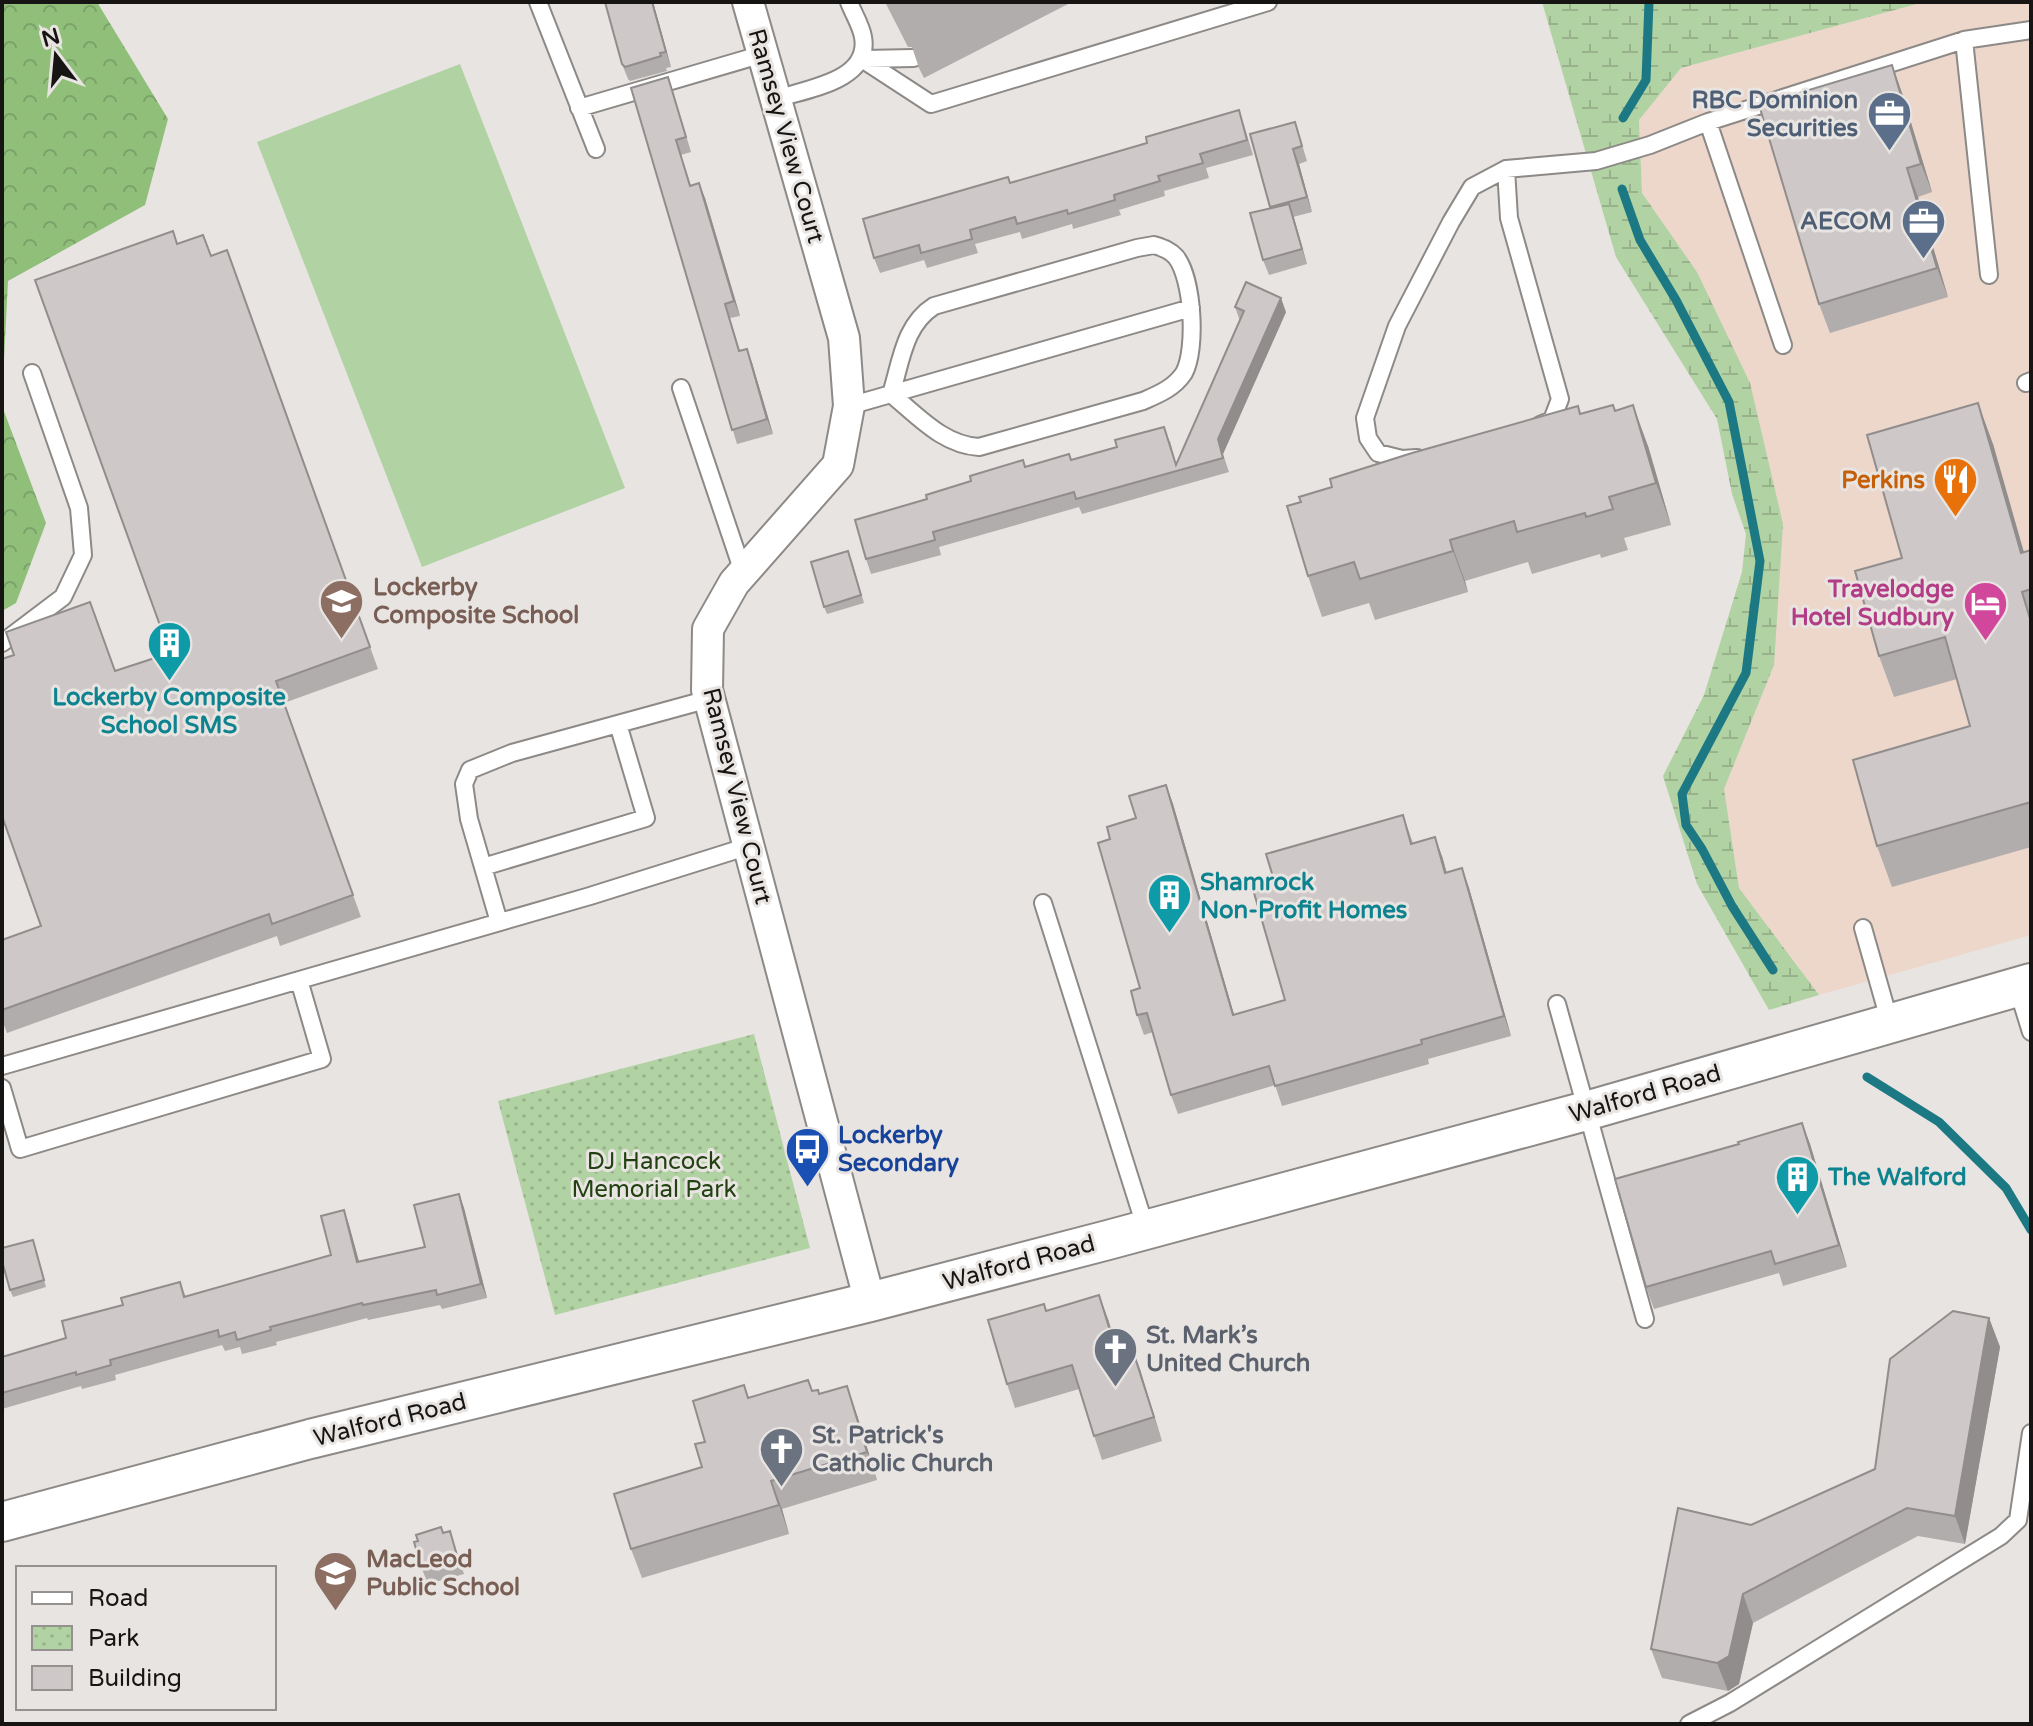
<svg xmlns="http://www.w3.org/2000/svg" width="2033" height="1726" viewBox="0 0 2033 1726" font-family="'Varela Round',sans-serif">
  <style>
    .commercial { fill: #edd6ca }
    .green { fill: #b1d2a3 }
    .forest { fill: url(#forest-crowns) }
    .wetland { fill: url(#wetland-marsh) }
    .park { fill: url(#park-dots) }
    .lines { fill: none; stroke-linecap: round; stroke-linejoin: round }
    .stream { stroke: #1c7984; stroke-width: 9 }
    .service-casing { stroke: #8c8986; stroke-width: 20 }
    .minor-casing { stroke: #8c8986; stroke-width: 34 }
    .tertiary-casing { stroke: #8c8986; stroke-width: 42 }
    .service { stroke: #fff; stroke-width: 16 }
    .minor { stroke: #fff; stroke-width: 30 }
    .tertiary { stroke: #fff; stroke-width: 38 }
    .wall { fill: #b1adac }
    .shaded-wall { fill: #908d8c }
    .building { fill: #cec9c8; stroke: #908d8c; stroke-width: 2 }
    .labels { text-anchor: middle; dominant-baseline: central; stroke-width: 6; stroke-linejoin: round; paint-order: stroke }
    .service-label { font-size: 24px; font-weight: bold; fill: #4e5e75; stroke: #e8e4e1; text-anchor: end }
    .street-label { font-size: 24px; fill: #161514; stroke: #e8e4e1 }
    .food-label { font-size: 24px; font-weight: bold; fill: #c56008; stroke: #e8e4e1; text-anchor: end }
    .education-label { font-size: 24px; font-weight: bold; fill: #785e54; stroke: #e8e4e1; text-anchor: start }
    .hotel-label { font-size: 24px; font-weight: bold; fill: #b23c85; stroke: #e8e4e1; text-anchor: end }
    .culture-label { font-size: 24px; font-weight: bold; fill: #0d838f; stroke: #e8e4e1; text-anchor: start }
    .transit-label { font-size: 24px; font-weight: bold; fill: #164399; stroke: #e8e4e1; text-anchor: start }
    .park-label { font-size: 24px; fill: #224111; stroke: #e8e4e1 }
    .worship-label { font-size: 24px; font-weight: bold; fill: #5b616d; stroke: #e8e4e1; text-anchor: start }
  </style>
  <defs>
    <pattern id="forest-crowns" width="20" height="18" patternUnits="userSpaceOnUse" patternTransform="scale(2)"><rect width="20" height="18" fill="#90bf7a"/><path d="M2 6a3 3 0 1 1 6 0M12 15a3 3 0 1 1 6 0" fill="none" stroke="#7ba369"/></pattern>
    <pattern id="wetland-marsh" width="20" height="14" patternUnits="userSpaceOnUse" patternTransform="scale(2)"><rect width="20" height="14" fill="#b1d2a3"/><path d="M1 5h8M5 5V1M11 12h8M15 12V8" fill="none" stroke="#98b38b"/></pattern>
    <pattern id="park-dots" width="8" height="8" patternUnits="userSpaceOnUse" patternTransform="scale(2)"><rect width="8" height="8" fill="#b1d2a3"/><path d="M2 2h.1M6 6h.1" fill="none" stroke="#98b38b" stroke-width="1.8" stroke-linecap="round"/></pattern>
  </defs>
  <rect width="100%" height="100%" fill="#e8e4e1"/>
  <path class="commercial" d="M1924 2H2031V935L1819 995 1739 888 1724 789 1774 665 1697 272 1642 193 1639 120 1681 68Z"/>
  <path class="green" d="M460 64 625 488 422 567 257 142Z"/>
  <path class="forest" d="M2 2H97L168 119 145 205 8 281 2 400Z
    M2 406 46 523 16 603 2 611Z"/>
  <path class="wetland" d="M1542 2H1924L1681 68 1639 120 1642 193 1697 272 1750 383 1783 524 1774 665 1724 789 1739 888 1819 995 1769 1010 1697 884 1663 776 1704 695 1742 572 1746 534 1732 494 1717 419 1616 257Z"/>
  <path class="park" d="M754 1034 810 1248 555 1315 498 1101Z"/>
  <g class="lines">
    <path class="stream" d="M1623 118 1646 80 1649 2
      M1622 189 1640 240 1676 300 1729 402 1760 561 1746 673 1682 794 1686 825 1702 849 1732 906 1773 970
      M1867 1077 1939 1122 2006 1188 2031 1230"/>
    <defs>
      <path id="service" d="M538 2 596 149
        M862 59 931 104 1268 2
        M864 59 914 58
        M776 99C806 89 871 81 863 37 861 25 853 13 849 2
        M579 108 763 54
        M1506 169 1509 218 1560 399 1552 420 1540 425
        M1154 245C1163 248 1170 250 1176 257 1193 279 1197 349 1184 373 1174 388 1159 394 1143 401L979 447C943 445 918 416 891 394 901 362 904 325 934 306L1137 248Z
        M1989 275 1964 40 2031 30
        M1783 345 1708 122 1964 40
        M2026 383 2031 381
        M681 388 743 572
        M849 406 1191 308
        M1417 458 1402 459 1378 453 1368 438 1365 418 1397 326 1451 222 1472 187 1506 169 1596 161 1650 145 1708 122
        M2 643 63 597 83 555 79 508 32 373
        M483 867 646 818 618 724
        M1043 903 1146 1229
        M499 922 469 819 464 784 470 770 512 753 709 699
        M1863 928 1890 1023
        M2017 987 2031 1032
        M1557 1004 1645 1319
        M2 1066 590 896 749 846
        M2 1088 20 1149 322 1059 299 980
        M1689 1724 1730 1703 2001 1536 2018 1520 2031 1433"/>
      <path id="minor" d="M748 2 844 338 849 406 838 465 734 583 708 629 707 690 870 1302"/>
      <path id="tertiary" d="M2 1522 310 1439 870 1302 1108 1240 1586 1111 2031 983"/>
    </defs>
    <use href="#service" class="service-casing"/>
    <use href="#minor" class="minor-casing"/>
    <use href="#tertiary" class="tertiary-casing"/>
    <use href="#service" class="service"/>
    <use href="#minor" class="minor"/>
    <use href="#tertiary" class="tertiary"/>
  </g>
  <path class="wall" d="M605 2H653L671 67 666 68 667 71 630 81 628 79 622 64Z
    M885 2H1072L924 78 919 68 912 47H908Z
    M1892 65 1902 93 1932 192 1918 197 1948 297 1830 333 1819 304Z
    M631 88 673 92 691 152 681 155 691 186 705 198 740 316 730 318 740 351 752 363 773 434 737 444Z
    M1295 122 1307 161 1299 164 1312 212 1293 217 1307 264 1269 275 1263 260 1271 208Z
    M1244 125 1253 155 1206 168 1209 178 1164 191 1165 196 1119 210 1121 215 1073 229 1072 224 1022 239 1020 232 975 244 978 253 927 268 924 260 880 273 874 258 1010 183Z
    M177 244 211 256 227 250 378 669 284 703 361 917 280 946 277 936 7 1033 2 1020V940L41 926 14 655 115 671 170 653Z
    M1235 307 1286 312 1223 454 1229 472 1082 514 1079 507 939 547 941 555 871 574 866 559 927 499 1025 467 1072 460 1117 447 1170 441 1176 464 1240 321Z
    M1615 410 1648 446 1671 525 1624 538 1628 550 1601 558 1600 554 1532 574 1528 562 1465 581 1468 592 1375 620 1369 603 1322 617 1308 576 1301 502 1581 414Z
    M1993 444 2024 552 2031 550V847L1892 887 1877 846 1970 726 1957 679 1894 697 1879 656 1902 558Z
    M851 558 864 603 827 614 824 607Z
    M1166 785 1173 804 1234 1015 1285 1000 1274 880 1403 815 1413 843 1442 856 1447 873 1462 868 1469 888 1511 1036 1428 1059 1429 1064 1282 1106 1275 1085 1178 1114 1171 1095 1153 1032 1144 1035 1137 1015 1140 988 1110 839 1136 818Z
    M1802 1123 1810 1144 1847 1267 1783 1286 1779 1273 1654 1309 1646 1287 1739 1144Z
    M459 1194 464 1208 487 1298 442 1309 440 1305 368 1320 367 1318 276 1342 277 1345 242 1354 240 1347 225 1351 222 1345 115 1375 116 1380 82 1389 81 1386 2 1409V1357L66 1338 123 1305 180 1282 186 1297 331 1255 344 1210 349 1225 359 1262 425 1247Z
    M35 1247 46 1287 13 1297 10 1290Z
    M1046 1311 1108 1319 1117 1350 1131 1345 1162 1441 1102 1460 1079 1389 1015 1408 1007 1384Z
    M1989 1318 2000 1347 1965 1544 1918 1536 1753 1623 1739 1684 1728 1691 1662 1678 1651 1649 1751 1525 1875 1469Z
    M812 1391 857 1415 877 1480 782 1509 789 1534 642 1578 631 1549 702 1467 748 1398Z
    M450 1531 464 1574 428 1584 422 1569 444 1533Z"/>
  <path class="shaded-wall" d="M652 2H653L671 67 666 52Z
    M1892 65 1902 93 1932 192 1921 164Z
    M1293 149 1299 164 1312 212 1307 197Z
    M1907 168 1918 197 1948 297 1937 268Z
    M699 183 705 198 740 316 734 301Z
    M1289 204 1294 218 1307 264 1302 249Z
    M1281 298 1286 312 1223 454 1229 472 1218 439Z
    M747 349 752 363 773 434 767 419Z
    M1978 403 1993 444 2031 578 2021 553Z
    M1633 405 1648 446 1671 525 1656 483Z
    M1450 540 1465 581 1468 592 1453 551Z
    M1166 785 1173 804 1240 1035 1233 1015Z
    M1435 837 1442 856 1452 893 1445 873Z
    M1462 868 1469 888 1511 1036 1504 1016Z
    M1802 1123 1810 1144 1847 1267 1839 1245Z
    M459 1194 464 1208 487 1298 481 1284Z
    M344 1210 349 1225 363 1276 357 1262Z
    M1099 1295 1108 1319 1125 1374 1116 1350Z
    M1989 1318 2000 1347 1965 1544 1955 1516Z
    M1131 1345 1140 1369 1162 1441 1154 1417Z
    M847 1386 857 1415 877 1480 867 1452Z
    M771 1481 782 1509 789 1534 779 1505Z
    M1743 1594 1753 1623 1739 1684 1728 1691 1717 1663Z"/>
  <path class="building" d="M605 2H652L666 52 660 53 661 56 625 67 622 64Z
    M1892 65 1921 164 1907 168 1937 268 1819 304 1759 105Z
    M668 77 686 137 676 140 690 186 699 183 734 301 725 304 739 351 747 349 767 419 732 430 631 88Z
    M1239 110 1247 140 1200 154 1203 163 1158 176 1160 181 1114 195 1115 200 1068 214 1067 210 1017 224 1015 217 970 230 972 239 921 253 919 245 874 258 863 219 1008 177 1010 183 1147 143 1146 137Z
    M1295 122 1302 146 1293 149 1307 197 1270 207 1250 134Z
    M1289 204 1302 249 1263 260 1250 213Z
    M173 231 177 244 203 235 211 256 227 250 370 647 276 681 353 895 272 924 269 914 2 1010V940L41 926 2 816V659L14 655 6 632 90 602 115 671 170 653 35 280Z
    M1246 282 1281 298 1218 439 1223 458 1076 499 1074 492 933 532 935 540 866 559 855 520 927 499 926 495 971 481 970 476 1023 460 1025 467 1069 454 1071 460 1117 447 1115 440 1164 427 1176 465 1244 311 1235 307Z
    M1978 403 2021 553 2031 550V589L2022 592 2031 622V802L1877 846 1853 760 1970 726 1945 637 1879 656 1855 571 1902 558 1867 435Z
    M1613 405 1615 411 1633 405 1656 483 1609 497 1613 509 1586 517 1585 513 1517 532 1514 521 1450 540 1453 551 1360 579 1354 562 1308 576 1287 506 1301 502 1299 497 1332 487 1330 479 1412 453 1578 406 1580 414Z
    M848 551 861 595 824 607 811 562Z
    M1166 785 1233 1015 1285 1000 1252 886 1274 880 1266 854 1403 815 1411 844 1435 837 1445 873 1462 868 1504 1016 1421 1040 1422 1044 1275 1086 1269 1066 1171 1095 1147 1013 1137 1015 1131 991 1140 988 1098 843 1110 839 1107 827 1136 818 1129 796Z
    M1802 1123 1839 1245 1775 1264 1771 1251 1646 1287 1615 1179 1739 1144 1738 1142Z
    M459 1194 481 1284 437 1295 436 1290 363 1305 362 1303 270 1327 271 1330 237 1340 235 1332 219 1337 218 1330 110 1360 111 1365 76 1375V1372L2 1393V1357L66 1338 62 1321 123 1305 121 1298 180 1282 184 1297 331 1255 321 1216 344 1210 357 1262 425 1247 414 1205Z
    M33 1240 44 1280 10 1290 2 1261V1248Z
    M1099 1295 1116 1350 1131 1345 1154 1417 1094 1436 1072 1365 1007 1384 988 1320 1044 1304 1046 1311Z
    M1953 1311 1989 1318 1955 1516 1907 1508 1743 1594 1729 1656 1717 1663 1651 1649 1678 1508 1751 1525 1875 1469 1890 1359Z
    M808 1380 812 1391 818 1390 819 1394 847 1386 867 1452 771 1481 779 1505 631 1549 614 1494 702 1467 695 1444 705 1442 693 1401 744 1385 748 1398Z
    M441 1527 443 1533 450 1531 458 1559 422 1569 414 1542 418 1541 416 1535Z"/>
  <defs>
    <symbol id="office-pin" viewBox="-11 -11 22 30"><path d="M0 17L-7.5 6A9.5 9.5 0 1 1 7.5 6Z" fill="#5c6f8a" stroke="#e8e4e1"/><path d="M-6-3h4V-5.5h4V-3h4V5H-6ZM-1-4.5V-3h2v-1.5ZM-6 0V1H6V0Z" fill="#fff"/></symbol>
    <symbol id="restaurant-pin" viewBox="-11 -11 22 30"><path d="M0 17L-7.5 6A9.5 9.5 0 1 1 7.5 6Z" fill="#e8710a" stroke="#e8e4e1"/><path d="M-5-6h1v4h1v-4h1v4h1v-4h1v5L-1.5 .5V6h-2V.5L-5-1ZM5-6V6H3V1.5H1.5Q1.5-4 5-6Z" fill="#fff"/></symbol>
    <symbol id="school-pin" viewBox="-11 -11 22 30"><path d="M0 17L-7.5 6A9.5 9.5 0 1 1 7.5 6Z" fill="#8d6e63" stroke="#e8e4e1"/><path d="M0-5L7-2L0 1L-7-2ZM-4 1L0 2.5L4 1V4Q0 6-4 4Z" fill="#fff"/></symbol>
    <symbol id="hotel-pin" viewBox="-11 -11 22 30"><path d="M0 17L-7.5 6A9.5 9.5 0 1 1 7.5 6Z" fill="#d1479c" stroke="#e8e4e1"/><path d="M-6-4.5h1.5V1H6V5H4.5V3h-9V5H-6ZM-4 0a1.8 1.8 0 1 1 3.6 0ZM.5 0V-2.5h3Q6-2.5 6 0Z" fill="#fff"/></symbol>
    <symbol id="building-pin" viewBox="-11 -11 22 30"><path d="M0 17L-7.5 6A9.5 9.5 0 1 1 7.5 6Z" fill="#0f9aa8" stroke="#e8e4e1"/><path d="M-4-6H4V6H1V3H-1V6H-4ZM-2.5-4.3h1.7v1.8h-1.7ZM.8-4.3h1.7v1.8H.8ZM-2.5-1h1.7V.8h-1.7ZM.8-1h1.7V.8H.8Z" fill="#fff"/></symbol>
    <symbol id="bus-pin" viewBox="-11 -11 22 30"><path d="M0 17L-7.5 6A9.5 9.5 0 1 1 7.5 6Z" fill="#1a4fb4" stroke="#e8e4e1"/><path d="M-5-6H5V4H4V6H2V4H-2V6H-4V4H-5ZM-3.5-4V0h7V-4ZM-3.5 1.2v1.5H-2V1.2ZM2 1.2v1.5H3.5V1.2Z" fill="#fff"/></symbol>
    <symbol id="church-pin" viewBox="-11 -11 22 30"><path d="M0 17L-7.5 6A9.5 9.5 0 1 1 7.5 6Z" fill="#6b7280" stroke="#e8e4e1"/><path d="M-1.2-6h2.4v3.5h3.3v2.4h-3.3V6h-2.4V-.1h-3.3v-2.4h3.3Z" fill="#fff"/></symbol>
  </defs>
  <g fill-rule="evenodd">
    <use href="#office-pin" x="1864" y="88" width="51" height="69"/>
    <use href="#office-pin" x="1898" y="196" width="51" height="69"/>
    <use href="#restaurant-pin" x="1930" y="454" width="51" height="69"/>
    <use href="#school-pin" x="316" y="576" width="51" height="69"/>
    <use href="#hotel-pin" x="1960" y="578" width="51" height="69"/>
    <use href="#building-pin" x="144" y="618" width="51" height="69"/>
    <use href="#building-pin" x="1144" y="870" width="51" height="69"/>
    <use href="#bus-pin" x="782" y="1124" width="51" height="69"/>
    <use href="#building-pin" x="1772" y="1152" width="51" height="69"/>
    <use href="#church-pin" x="1090" y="1324" width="51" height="69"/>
    <use href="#church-pin" x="756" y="1424" width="51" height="69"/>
    <use href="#school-pin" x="310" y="1548" width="51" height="69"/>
  </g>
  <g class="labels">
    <g class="service-label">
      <text x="1858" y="100">RBC Dominion<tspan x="1858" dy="28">Securities</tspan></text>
      <text x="1892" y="221">AECOM</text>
    </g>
    <g class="street-label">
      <text transform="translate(786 136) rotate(74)">Ramsey View Court</text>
      <text transform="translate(737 796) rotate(76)">Ramsey View Court</text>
      <text transform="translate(1645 1094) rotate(-16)">Walford Road</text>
      <text transform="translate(1019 1263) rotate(-15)">Walford Road</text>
      <text transform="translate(390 1420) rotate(-14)">Walford Road</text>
    </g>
    <g class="food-label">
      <text x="1925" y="480">Perkins</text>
    </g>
    <g class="education-label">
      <text x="373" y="587">Lockerby<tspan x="373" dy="28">Composite School</tspan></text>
      <text x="366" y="1559">MacLeod<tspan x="366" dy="28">Public School</tspan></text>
    </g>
    <g class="hotel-label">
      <text x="1954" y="589">Travelodge<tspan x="1954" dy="28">Hotel Sudbury</tspan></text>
    </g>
    <g class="culture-label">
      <text x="169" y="697" text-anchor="middle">Lockerby Composite<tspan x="169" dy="28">School SMS</tspan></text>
      <text x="1200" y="882">Shamrock<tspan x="1200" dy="28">Non-Profit Homes</tspan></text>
      <text x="1828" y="1177">The Walford</text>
    </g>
    <g class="transit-label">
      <text x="838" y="1135">Lockerby<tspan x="838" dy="28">Secondary</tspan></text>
    </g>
    <g class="park-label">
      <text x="654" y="1161">DJ Hancock<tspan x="654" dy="28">Memorial Park</tspan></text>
    </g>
    <g class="worship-label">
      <text x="1146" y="1335">St. Mark’s<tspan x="1146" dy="28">United Church</tspan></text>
      <text x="812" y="1435">St. Patrick's<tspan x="812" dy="28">Catholic Church</tspan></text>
    </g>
  </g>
  <rect width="2033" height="1726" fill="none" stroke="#161514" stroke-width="8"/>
  <rect x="16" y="1566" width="260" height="144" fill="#e8e4e1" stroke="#94918f" stroke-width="2"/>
  <rect x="32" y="1592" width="40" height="12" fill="#ffffff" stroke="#94918f" stroke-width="2"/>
  <text x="88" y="1606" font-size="24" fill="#161514">Road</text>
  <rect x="32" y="1626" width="40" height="24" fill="url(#park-dots)" stroke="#94918f" stroke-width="2"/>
  <text x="88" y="1646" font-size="24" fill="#161514">Park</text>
  <rect x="32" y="1666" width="40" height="24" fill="#cec9c8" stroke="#94918f" stroke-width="2"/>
  <text x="88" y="1686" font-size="24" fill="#161514">Building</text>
  <g transform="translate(56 56) rotate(344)" stroke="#e8e4e1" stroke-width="6" paint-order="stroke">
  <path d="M0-6L14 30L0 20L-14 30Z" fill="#161514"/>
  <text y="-12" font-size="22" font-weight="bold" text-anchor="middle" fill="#161514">N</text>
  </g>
</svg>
